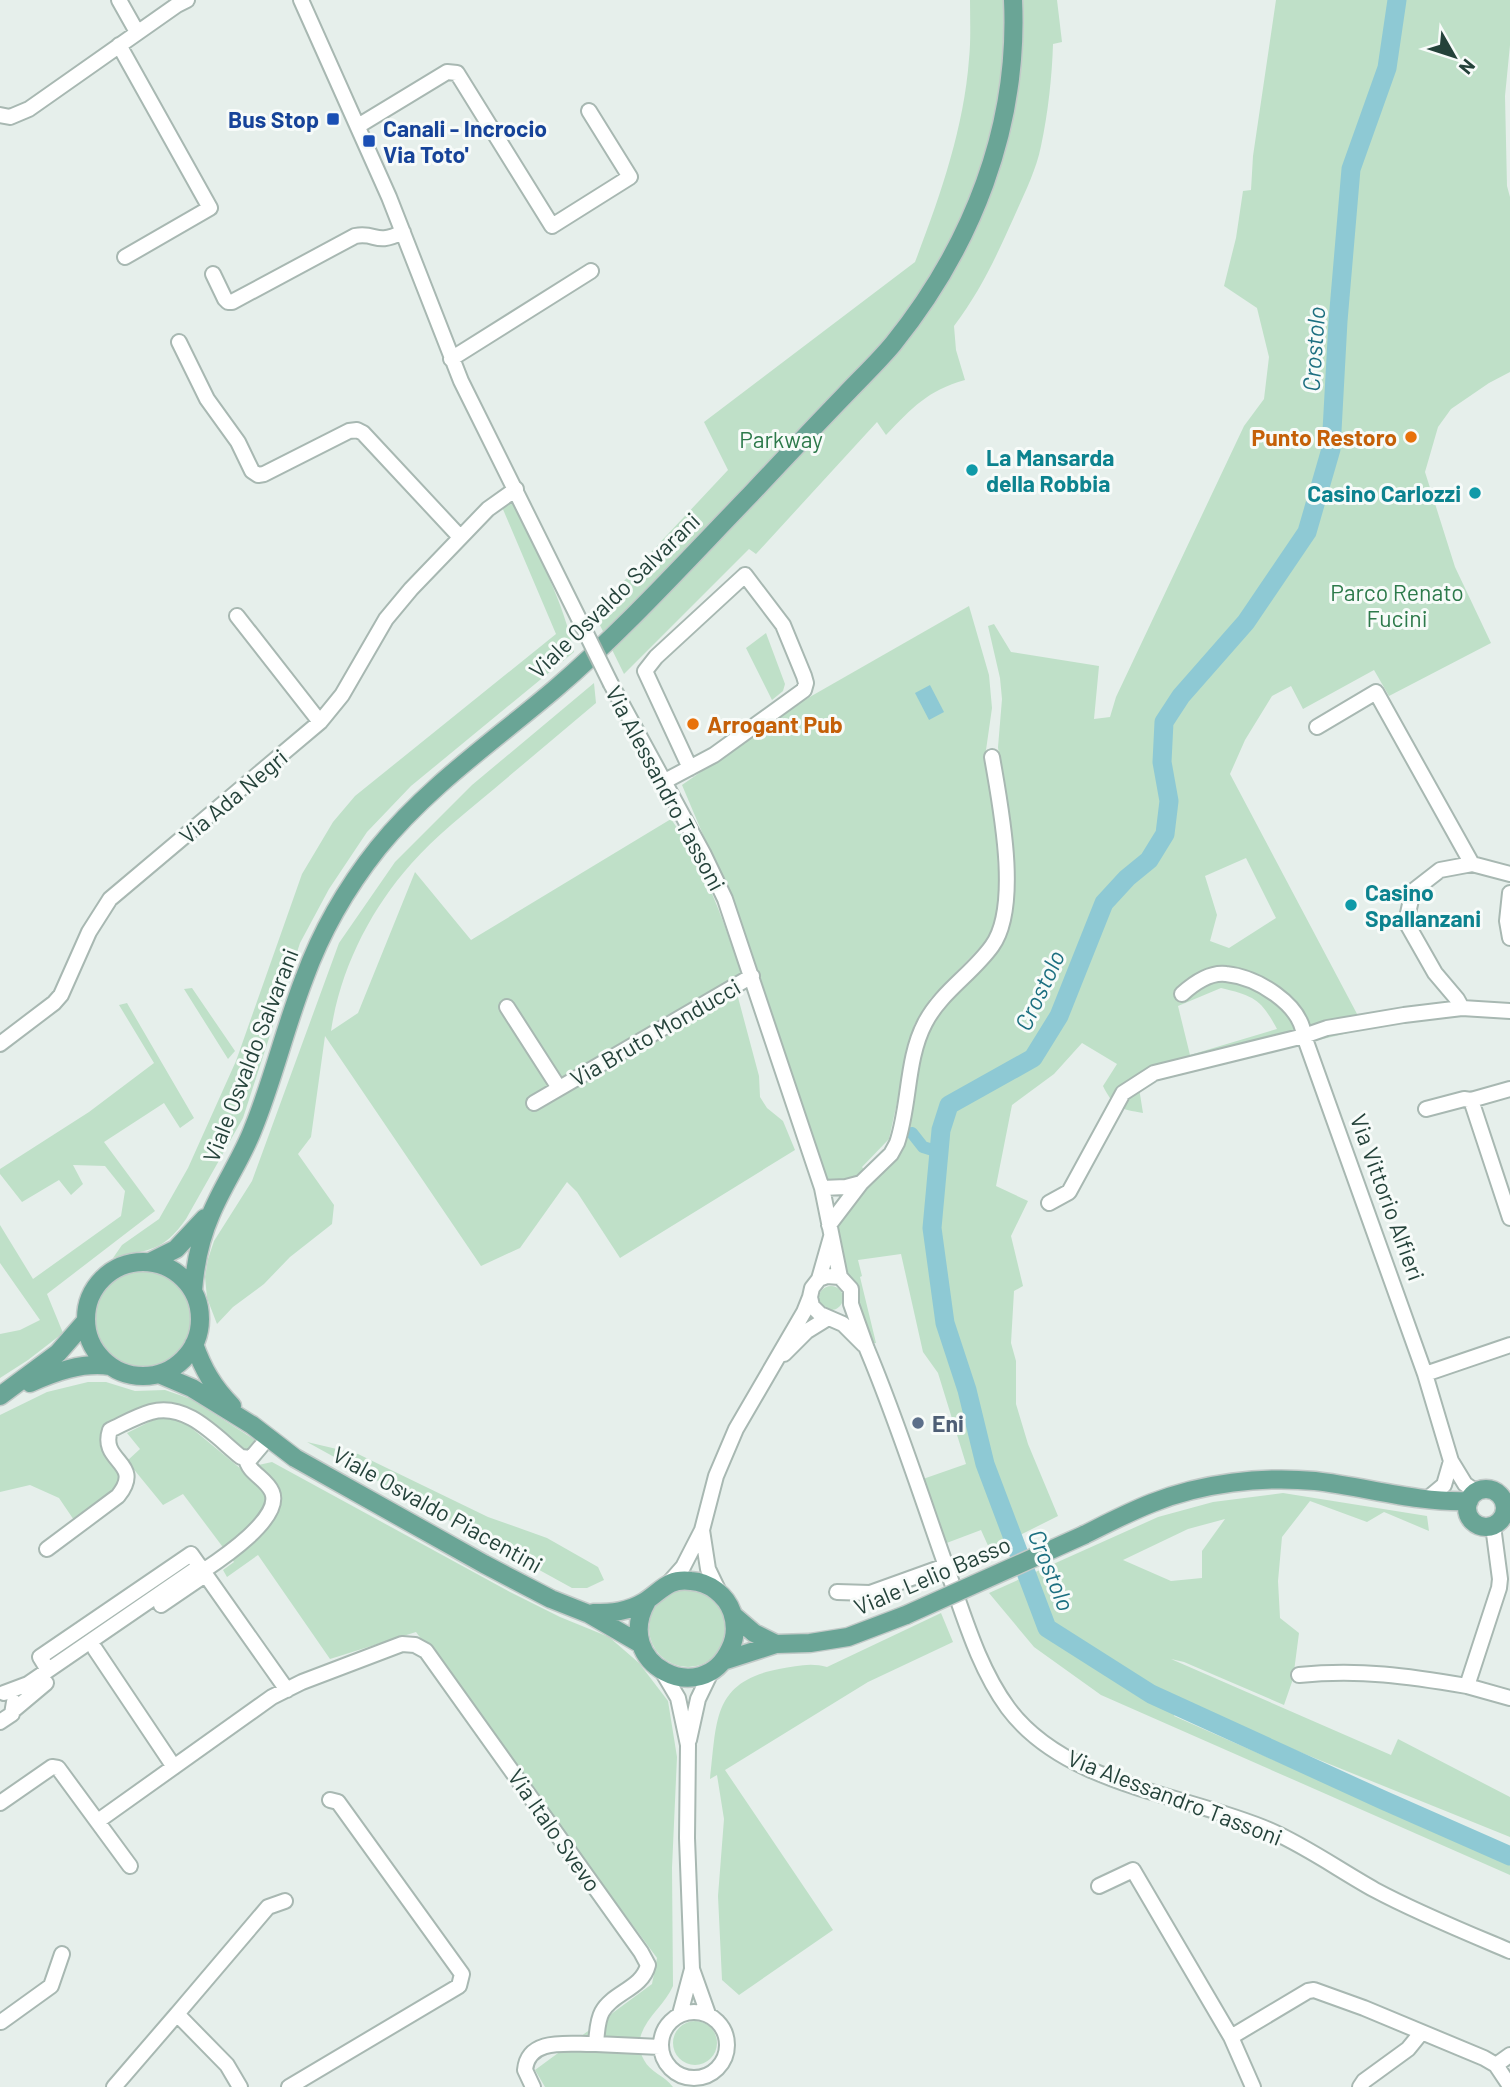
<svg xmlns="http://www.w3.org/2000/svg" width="1510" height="2087" viewBox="0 0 1510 2087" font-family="Barlow,sans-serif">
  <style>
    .green { fill: #bfe0c8; fill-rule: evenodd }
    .water { fill: #8ec9d4 }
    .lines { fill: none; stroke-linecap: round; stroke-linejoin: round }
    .canal { stroke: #8ec9d4; stroke-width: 12 }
    .river { stroke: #8ec9d4; stroke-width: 19 }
    .minor-casing { stroke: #a8b8b2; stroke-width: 18 }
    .major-casing { stroke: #c2cac8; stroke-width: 21 }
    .minor { stroke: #fff; stroke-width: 14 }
    .major { stroke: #6aa596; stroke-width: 18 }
    .minor-bridge-casing { stroke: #a8b8b2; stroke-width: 18; stroke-linecap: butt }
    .major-bridge-casing { stroke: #c2cac8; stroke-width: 21; stroke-linecap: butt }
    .minor-bridge { stroke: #fff; stroke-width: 14 }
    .major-bridge { stroke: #6aa596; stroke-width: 18 }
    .transit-dot { fill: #1a4fb4; stroke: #f7fbf9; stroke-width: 2.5 }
    .food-dot { fill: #e8710a; stroke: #f7fbf9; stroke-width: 2.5 }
    .culture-dot { fill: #0f9aa8; stroke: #f7fbf9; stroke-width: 2.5 }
    .service-dot { fill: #5c6f8a; stroke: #f7fbf9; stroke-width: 2.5 }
    .labels { text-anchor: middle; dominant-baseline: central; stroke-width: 6; stroke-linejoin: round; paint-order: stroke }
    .transit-label { font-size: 23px; font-weight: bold; fill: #164399; stroke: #f7fbf9; text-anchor: end }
    .food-label { font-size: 23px; font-weight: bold; fill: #c56008; stroke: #f7fbf9; text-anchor: end }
    .park-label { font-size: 23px; fill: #2d7a4b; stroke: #f7fbf9 }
    .culture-label { font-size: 23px; font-weight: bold; fill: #0d838f; stroke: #f7fbf9; text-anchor: start }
    .street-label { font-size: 23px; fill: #24423a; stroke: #f7fbf9 }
    .service-label { font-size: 23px; font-weight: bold; fill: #4e5e75; stroke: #f7fbf9; text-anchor: start }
    .water-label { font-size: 24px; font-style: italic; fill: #1c6f80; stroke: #f7fbf9 }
  </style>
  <rect width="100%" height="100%" fill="#e6efeb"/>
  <path class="green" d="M970 0H1057L1062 42 1053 44C1052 77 1048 113 1041 146 1036 171 1024 194 1014 217 996 257 981 290 954 326L956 350 965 380C927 391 913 407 886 435L877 422 756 554 749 549 624 674 594 613 728 470 704 422 915 262C940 197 964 128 969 59 971 40 970 20 970 0Z
    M1276 0H1510V45L1505 96 1507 186 1510 197V372L1489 383 1451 409 1438 427 1425 472 1455 567 1491 643 1389 696 1374 670 1303 709 1291 686 1272 696 1245 740 1230 774 1365 1029 1154 1079 1139 1088 1143 1113C1120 1109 1114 1108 1103 1086L1117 1064 1082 1043 1054 1074 1012 1105 996 1186 1028 1201 1011 1236 1023 1286 1014 1291 1011 1343 1016 1361V1404L1028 1444 1058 1516 990 1550 981 1530 944 1544 923 1479 966 1464 938 1373 923 1352 901 1254 858 1260 862 1276 860 1277 876 1343H874L858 1309 859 1292 844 1269 836 1223 844 1208 895 1155 919 1055 933 1018 1002 937 1014 883 998 747 1002 699 1000 678 988 626 994 624 1011 652 1099 666 1094 719 1110 717 1116 697 1244 426 1264 399 1269 357 1257 308 1224 286 1236 238 1243 191 1251 190 1253 156ZM1246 858 1276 918 1229 948 1210 941 1217 915 1205 876ZM1221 988C1254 996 1261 999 1277 1029L1190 1055 1178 1006Z
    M511 499C535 548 563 599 574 652L411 786 367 832 329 889 300 943 243 1118 186 1219C163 1252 150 1249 113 1258L122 1245 159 1219 188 1168 236 1061 302 874 333 822 355 796 556 634 502 507Z
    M969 606 989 675 992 708 985 757 995 820 1000 901 989 938 930 999 914 1025 889 1139 862 1167 866 1172 850 1181 826 1182 720 875 682 785 801 702Z
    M766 633 785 684 783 691 772 700 746 648Z
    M594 683 596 703C562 732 528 760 494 789 465 813 436 836 411 864 370 910 340 970 331 1031L358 1013 415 872 471 940 671 819C705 867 721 914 740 969L743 981 735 986 759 1076 760 1097 767 1108 783 1121 795 1150 620 1258 577 1192 567 1182 520 1248 481 1266 325 1036 311 1137 298 1154 334 1205 332 1224 290 1257 264 1284 233 1307 217 1324 207 1298 205 1277 208 1259 214 1241 252 1181 339 943 395 862 472 785Z
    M192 988 235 1051 228 1059 184 989Z
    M127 1003 194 1118 180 1128 164 1103 104 1142 155 1211 47 1294 63 1333 28 1360 0 1378V1334L20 1330 40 1320 0 1263V1225L33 1279 121 1216 125 1191 105 1166 73 1165 83 1184 71 1195 59 1180 22 1202 0 1174V1169L89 1112 154 1063 119 1005Z
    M95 1319a48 48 0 1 1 96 0a48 48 0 1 1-96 0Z
    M819 1298a12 12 0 1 1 24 0a12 12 0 1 1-24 0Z
    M88 1382H106L135 1391 165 1390 191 1399 255 1440 241 1457 166 1410 110 1429 128 1478 78 1526 59 1498 30 1485 0 1492V1415L47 1392Z
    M161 1416 183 1421 241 1469 272 1462 510 1592 560 1617 609 1637 639 1663 668 1701 677 1757 672 1868 673 1986C663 2010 627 2030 644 2060 650 2072 665 2076 673 2087H545L535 2070 652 1984 657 1958 416 1632 330 1659 258 1555 227 1577 223 1570 234 1562 183 1494 163 1505 127 1461 140 1449 127 1433Z
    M307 1442 358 1454 488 1517 547 1538 598 1567 604 1580 587 1588H572Z
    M1283 1493 1427 1516 1429 1531 1384 1512 1367 1522 1310 1501 1282 1537 1278 1581 1280 1618 1299 1633 1293 1679 1284 1705 1184 1662 1171 1659 1391 1755 1398 1739 1510 1797V1837C1400 1792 1289 1749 1180 1702L1174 1716 1510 1864V1875L1101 1695 1034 1647 989 1593 1158 1517 1213 1502ZM1225 1519 1202 1551V1578L1171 1581 1123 1560 1188 1529Z
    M649 1628a39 39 0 1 1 78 0a39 39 0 1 1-78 0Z
    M941 1613 953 1642 868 1682 725 1770 833 1930 739 1995 722 1980 718 1896 724 1819 717 1775 710 1779C717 1721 712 1682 779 1669 796 1666 811 1662 827 1667Z
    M673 2043a22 22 0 1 1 44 0a22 22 0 1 1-44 0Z"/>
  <path class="water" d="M930 685 944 712 929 720 915 693Z"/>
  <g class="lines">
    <path class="canal" d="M912 1133 923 1147 939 1152"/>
    <path class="river" d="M1397 0 1387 68 1351 169 1338 321 1331 449 1307 532 1246 622 1181 696 1164 722 1162 762 1169 801 1165 834 1149 860 1127 878 1104 903 1059 1016 1033 1058 949 1105 941 1130 932 1228 945 1323 967 1390 985 1464 1047 1628 1151 1694 1383 1800 1510 1856"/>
    <defs>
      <path id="minor" d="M119 0 137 32
        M301 0 389 197 461 381 581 623
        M119 45 210 208 125 257
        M0 115 10 117 29 109 177 5 187 0
        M358 126 447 72 457 73 552 226 630 177 589 111
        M213 274 225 299 228 302H232L355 236C378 232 374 246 403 232
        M179 342 207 399 238 442 252 471 258 475 264 474 349 431 357 430 363 433 460 537
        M451 359 591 271
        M237 616 320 722
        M611 684 703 853 725 899 822 1188 840 1277
        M1317 727 1376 692 1472 864 1510 874
        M665 781 714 755 804 690 806 683 804 676 783 625 745 575 656 657 645 671 690 768
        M1510 893 1507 921 1510 938
        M1182 994C1193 984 1210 972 1226 974 1257 977 1301 1004 1304 1036L1425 1374 1451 1461 1465 1484 1472 1489 1482 1490
        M507 1007 559 1088
        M1462 1008 1457 999 1435 973 1406 922 1413 891 1440 870 1472 864
        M0 1044 54 1003 61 995 89 932 110 899 320 722 342 695 386 619 411 589 488 509 516 489
        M1471 1100 1510 1218
        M534 1103 752 976
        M1426 1109 1464 1099 1471 1100 1510 1089
        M822 1188 846 1187 861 1183
        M1049 1203 1069 1192 1123 1093 1154 1073 1304 1036 1327 1028 1404 1015 1462 1008 1510 1011
        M829 1225 861 1183 891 1154 897 1143C910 1105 906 1059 925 1023 941 992 972 974 992 946 1021 906 1000 804 992 757
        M831 1237 819 1279 812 1288 810 1297 812 1306 820 1314 843 1324 864 1345
        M819 1279 827 1276 840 1277 851 1289V1304L867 1349C899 1425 924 1505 952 1583 967 1626 981 1671 1008 1708 1066 1786 1186 1794 1269 1830 1306 1846 1339 1870 1375 1890 1418 1913 1465 1932 1510 1951
        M784 1354 807 1331 828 1318
        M1425 1374 1510 1345
        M1426 1500 1444 1485 1451 1461
        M1493 1526 1500 1579 1499 1588 1467 1686 1510 1698
        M702 1530 708 1569 719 1592
        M47 1549 118 1496C145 1462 99 1463 110 1430 123 1424 137 1416 151 1412 187 1402 216 1437 241 1457L251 1458 268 1438
        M203 1571C221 1559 283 1518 272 1492 266 1478 248 1473 246 1458
        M668 1584 683 1567 702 1530 716 1476 736 1429 804 1312 810 1297
        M837 1592 870 1593 945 1566
        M161 1605 205 1575
        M95 1649 174 1767
        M48 1670 40 1657 191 1554 287 1690
        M662 1671 678 1698 688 1745 687 1838 692 1969 680 2014
        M1299 1675C1360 1669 1408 1676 1467 1686
        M4 1693 28 1684 200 1566
        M15 1709 46 1683
        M0 1722 12 1714 14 1702
        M689 1740 698 1699 712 1670
        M0 1803 52 1767 58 1768 130 1866
        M98 1821 272 1697 302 1682 402 1644 415 1645 426 1651 641 1952 648 1965C642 1989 613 1992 602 2012 597 2021 597 2034 596 2044 571 2045 528 2036 525 2070L533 2087
        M1099 1886 1133 1870 1231 2037 1253 2087
        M692 1969 708 2014
        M661 2045a33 33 0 1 1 66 0a33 33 0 1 1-66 0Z
        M1 2022 51 1986 62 1954
        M1231 2037 1308 1991 1314 1990 1364 2008 1484 2058 1496 2065 1510 2086
        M596 2044 660 2047
        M1496 2065 1510 2055
        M114 2087 177 2014
        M240 2087 227 2065 177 2014 268 1907 285 1901
        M289 2087 459 1986 462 1974 338 1802 330 1800
        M1360 2087 1364 2081 1408 2049 1421 2033"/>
      <path id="major" d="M86 1319a57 57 0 1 1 114 0a57 57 0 1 1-114 0Z
        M150 1262 176 1249 205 1218
        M193 1291C195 1264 200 1239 211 1214 223 1185 242 1158 253 1129 273 1080 285 1028 304 979 321 932 347 887 378 848 428 786 494 741 555 689 625 629 687 560 751 494 782 461 813 428 844 396 860 379 878 362 893 344 972 246 1019 127 1013 0
        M194 1344C203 1369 213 1387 232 1406
        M159 1374 192 1388 252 1425 295 1458 484 1564 551 1599 589 1614 639 1643
        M30 1383C55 1372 82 1362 110 1366
        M0 1396 58 1353 85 1322
        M1467 1508a19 19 0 1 1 38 0a19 19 0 1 1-38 0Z
        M1084 1535C1106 1524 1129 1512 1152 1503 1202 1483 1262 1476 1315 1481 1367 1487 1417 1503 1469 1501
        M593 1613C612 1613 627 1612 644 1602 662 1591 667 1578 691 1581 709 1582 726 1595 732 1612 736 1624 736 1637 730 1649 702 1710 611 1664 647 1601
        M733 1615 754 1633 776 1644
        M723 1661 776 1644 810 1643 848 1637 906 1615"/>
    </defs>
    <use href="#minor" class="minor-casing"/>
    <use href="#major" class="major-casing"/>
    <use href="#minor" class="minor"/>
    <use href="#major" class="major"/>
    <defs>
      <path id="minor-bridge" d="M581 623 611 684"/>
      <path id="major-bridge" d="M906 1615 1084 1535"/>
    </defs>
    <use href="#minor-bridge" class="minor-bridge-casing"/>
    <use href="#major-bridge" class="major-bridge-casing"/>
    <use href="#minor-bridge" class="minor-bridge"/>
    <use href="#major-bridge" class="major-bridge"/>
  </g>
  <g class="transit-dot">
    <rect x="326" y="112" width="14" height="14" rx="3.5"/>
    <rect x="362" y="134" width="14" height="14" rx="3.5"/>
  </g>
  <g class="food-dot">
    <circle cx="1411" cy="437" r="7"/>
    <circle cx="693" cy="724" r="7"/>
  </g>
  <g class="culture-dot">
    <circle cx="972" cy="470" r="7"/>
    <circle cx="1475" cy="493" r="7"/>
    <circle cx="1351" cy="905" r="7"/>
  </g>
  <circle class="service-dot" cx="918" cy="1423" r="7"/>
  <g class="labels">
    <g class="transit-label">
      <text x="319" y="119">Bus Stop</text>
      <text x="383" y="128" text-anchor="start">Canali - Incrocio<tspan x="383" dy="26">Via Toto'</tspan></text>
    </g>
    <g class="food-label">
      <text x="1397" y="437">Punto Restoro</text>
      <text x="707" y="724" text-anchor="start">Arrogant Pub</text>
    </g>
    <g class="park-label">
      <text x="781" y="439">Parkway</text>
      <text x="1397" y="592">Parco Renato<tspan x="1397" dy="26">Fucini</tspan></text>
    </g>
    <g class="culture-label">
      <text x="986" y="457">La Mansarda<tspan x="986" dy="26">della Robbia</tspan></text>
      <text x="1461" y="493" text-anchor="end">Casino Carlozzi</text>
      <text x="1365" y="892">Casino<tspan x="1365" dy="26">Spallanzani</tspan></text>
    </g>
    <g class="street-label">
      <text transform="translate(614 595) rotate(-44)">Viale Osvaldo Salvarani</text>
      <text transform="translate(666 788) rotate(62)">Via Alessandro Tassoni</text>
      <text transform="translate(233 796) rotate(-40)">Via Ada Negri</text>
      <text transform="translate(655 1032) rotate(-30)">Via Bruto Monducci</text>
      <text transform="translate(250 1055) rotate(-69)">Viale Osvaldo Salvarani</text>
      <text transform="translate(1388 1197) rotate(70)">Via Vittorio Alfieri</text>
      <text transform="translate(438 1509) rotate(29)">Viale Osvaldo Piacentini</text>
      <text transform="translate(932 1575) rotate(-23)">Viale Lelio Basso</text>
      <text transform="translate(1175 1797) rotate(21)">Via Alessandro Tassoni</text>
      <text transform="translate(555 1830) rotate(55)">Via Italo Svevo</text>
    </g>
    <g class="service-label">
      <text x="932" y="1423">Eni</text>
    </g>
    <g class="water-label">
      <text transform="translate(1313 349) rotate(-86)">Crostolo</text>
      <text transform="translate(1039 990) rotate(-65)">Crostolo</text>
      <text transform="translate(1052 1570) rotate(68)">Crostolo</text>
    </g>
  </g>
  <g transform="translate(1454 56) rotate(129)" stroke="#f7fbf9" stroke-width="5" paint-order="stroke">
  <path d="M0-5L12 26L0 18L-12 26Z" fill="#24423a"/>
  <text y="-10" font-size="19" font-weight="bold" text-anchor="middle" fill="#24423a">N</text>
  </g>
</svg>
